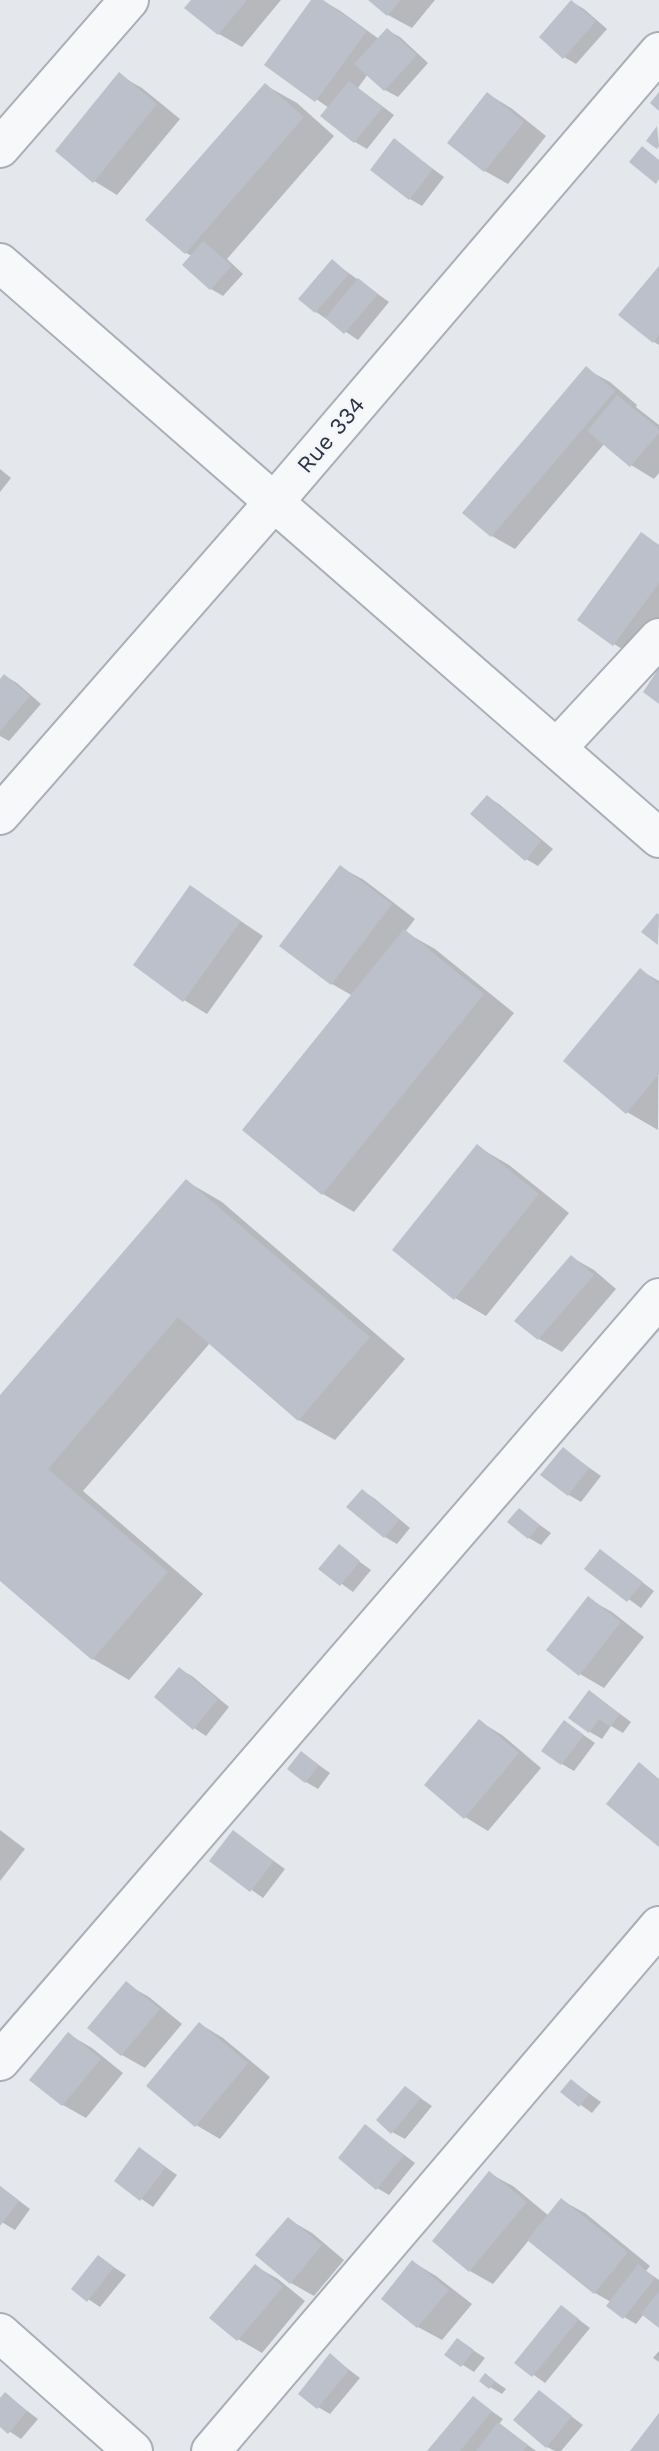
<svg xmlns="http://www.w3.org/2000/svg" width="659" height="2451" viewBox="0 0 659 2451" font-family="'Work Sans',sans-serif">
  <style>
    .shadow { fill: #0003 }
    .building { fill: #bbc0ca }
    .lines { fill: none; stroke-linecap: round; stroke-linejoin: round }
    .street-casing { stroke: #a9aeb7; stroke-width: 42 }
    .street { stroke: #f7f8fa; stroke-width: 38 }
    .labels { text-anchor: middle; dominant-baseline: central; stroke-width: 5; stroke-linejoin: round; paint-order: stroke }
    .street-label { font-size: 23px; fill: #2b3445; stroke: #f4f6f9 }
  </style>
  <rect width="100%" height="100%" fill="#e4e7ec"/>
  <path class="shadow" d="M194 0H281L242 47 219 34Z
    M313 0H321L339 10 379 39 387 30 400 37 428 63 398 97 385 90 368 74 358 88 394 115 367 149 355 142 329 108 266 64Z
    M371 0H435L412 28 388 15Z
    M572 2 584 9 607 29 576 64 564 57Z
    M119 75 142 88 180 119 117 195 94 181Z
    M265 85 297 103 334 136 227 259 243 274 223 296 211 289 184 265 192 256 186 253Z
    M488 94 511 108 546 136 508 184 485 171 449 143Z
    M395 141 444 177 422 206 410 199Z
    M332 261 389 302 358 340 316 312Z
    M659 269V345L654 342Z
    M586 369 610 382 637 405 636 407 659 425V473L654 479 631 465 605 443 515 549 492 536Z
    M0 469 11 478 0 492Z
    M642 535 659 545V628L637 658 614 644Z
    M5 676 17 683 41 704 9 741 0 736V682Z
    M487 797 499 804 553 849 538 866 526 859Z
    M340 867 364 880 415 919 405 932 435 949 514 1013 354 1212 323 1194 353 996 332 984 281 945Z
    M191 888 263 936 207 1014 184 1000Z
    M640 970 659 981 658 1130 627 1112Z
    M478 1147 509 1165 569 1213 486 1316 455 1298Z
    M186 1181 222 1202 405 1359 335 1440 299 1420 210 1343 83 1491 203 1594 129 1680 93 1659 0 1579V1397Z
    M571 1257 594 1270 616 1289 562 1352 539 1339Z
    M563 1449 601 1476 581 1502 569 1495Z
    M362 1491 374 1498 410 1528 397 1544 385 1537Z
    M519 1510 551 1533 541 1545 529 1538Z
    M339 1547 371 1570 353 1592 321 1569Z
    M601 1551 654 1591 641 1608 587 1569Z
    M589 1599 612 1612 644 1637 604 1688 580 1674 549 1650Z
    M179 1669 192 1676 229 1707 206 1736 194 1728Z
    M601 1700 631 1722 623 1733 611 1726 602 1739 590 1732Z
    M479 1721 502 1735 541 1768 488 1831 465 1817Z
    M565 1722 595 1743 574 1771 562 1764Z
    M302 1753 330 1773 318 1789 306 1782Z
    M0 1830 25 1849 0 1881Z
    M233 1832 285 1869 263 1898 211 1861Z
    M126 1984 149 1997 182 2024 145 2068 122 2055Z
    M200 2024 223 2038 270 2077 220 2139 196 2125Z
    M68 2034 92 2048 123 2073 86 2118 63 2105Z
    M572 2081 601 2102 592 2113 563 2092Z
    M406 2088 432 2106 405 2139 392 2132Z
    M366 2126 415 2163 389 2195 377 2188Z
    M140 2149 177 2175 153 2207 116 2181Z
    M489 2173 513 2186 549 2216 561 2200 585 2213 650 2266 646 2271 659 2280V2326L644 2314 636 2324 624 2317 611 2302 595 2293 529 2240 493 2284 470 2271Z
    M0 2186 30 2209 15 2230 0 2221Z
    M288 2219 312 2233 344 2260 314 2296 291 2283Z
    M98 2257 126 2275 100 2307 73 2289Z
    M413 2262 436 2276 472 2304 442 2340 418 2327 384 2299Z
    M255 2266 278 2279 305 2301 262 2353 238 2339Z
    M562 2307 590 2328 545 2383 517 2363Z
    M458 2340 485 2358 474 2372 447 2355Z
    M659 2351V2362L653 2358Z
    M331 2356 360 2378 330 2414 318 2407Z
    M486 2375 506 2389 502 2394 490 2387Z
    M539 2392 583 2425 561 2451H555L547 2447Z
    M5 2394 38 2419 21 2439 0 2425V2401Z
    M473 2398 503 2419 499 2424 536 2451H431Z"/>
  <path class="building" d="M191 0H247L218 35 184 8Z
    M311 0H323L367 31 315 102 264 65Z
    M368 0H401L387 16Z
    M571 0 596 21 563 59 539 37Z
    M387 28 417 55 384 91 354 64Z
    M119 72 157 104 93 183 55 151Z
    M349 81 383 107 354 143 320 116Z
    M265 83 304 117 185 254 145 220Z
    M487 92 524 122 484 172 447 143Z
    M659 92V111L650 103Z
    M657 126 659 146 657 149 646 141Z
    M394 138 433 169 409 200 370 170Z
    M642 146 659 160V179L656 184 629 162Z
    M203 241 232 266 210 290 182 265Z
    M332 259 349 274 315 313 298 299Z
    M659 266V335L653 343 618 315Z
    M358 278 378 294 344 334 325 318Z
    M586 366 615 391 491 537 462 513Z
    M617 395 659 429V433L630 467 587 431Z
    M641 532 659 545V583L613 646 577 620Z
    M659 668V704L643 692Z
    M4 674 30 696 0 731V679Z
    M487 795 541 841 525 861 470 814Z
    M340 865 392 904 331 985 279 946Z
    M190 885 241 921 183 1002 133 965Z
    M657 913 659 915 658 945 641 932Z
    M404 929 484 994 322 1195 242 1130Z
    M640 968 659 984V1074L626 1114 563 1061Z
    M477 1144 539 1194 454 1300 392 1250Z
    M186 1179 370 1337 298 1421 178 1317 48 1469 168 1572 92 1660 0 1581V1395Z
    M571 1255 594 1275 538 1340 514 1321Z
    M563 1447 589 1468 568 1496 540 1475Z
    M362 1489 399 1520 384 1538 346 1507Z
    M519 1508 540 1525 528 1539 507 1522Z
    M339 1544 360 1561 340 1586 318 1569Z
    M600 1549 643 1582 627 1602 584 1569Z
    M588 1596 621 1622 579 1676 546 1650Z
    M179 1667 218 1699 193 1730 154 1697Z
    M589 1690 620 1714 610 1727 599 1719 589 1733 568 1718Z
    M479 1719 519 1753 464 1819 424 1785Z
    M564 1720 584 1735 561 1765 541 1751Z
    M301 1751 319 1765 305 1783 287 1769Z
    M639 1762 659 1779V1847L606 1804Z
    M233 1830 274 1861 250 1892 209 1861Z
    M126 1981 160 2009 121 2056 87 2028Z
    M199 2022 248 2063 195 2127 146 2086Z
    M68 2032 101 2059 62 2106 29 2080Z
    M571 2079 589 2094 579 2107 560 2092Z
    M405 2086 421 2098 391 2134 376 2120Z
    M365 2124 404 2155 376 2190 338 2158Z
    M139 2147 166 2167 140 2201 114 2181Z
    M489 2171 527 2202 469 2272 432 2241Z
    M0 2186 19 2201 0 2226Z
    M561 2198 628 2252 594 2294 527 2240Z
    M288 2217 322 2245 290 2284 255 2255Z
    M98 2255 114 2267 87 2302 71 2289Z
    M412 2260 449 2290 417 2328 381 2299Z
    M255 2264 283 2287 237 2341 209 2318Z
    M638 2264 655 2278 623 2319 606 2306Z
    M659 2291V2328L641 2314Z
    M561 2305 579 2319 532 2377 514 2363Z
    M457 2338 474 2350 461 2367 444 2355Z
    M330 2353 349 2370 317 2409 298 2394Z
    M485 2373 495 2381 489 2389 479 2381Z
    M539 2390 572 2416 546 2448 513 2420Z
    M5 2392 27 2411 8 2434 0 2427V2398Z
    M473 2396 492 2411 460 2451H427Z
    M659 2413V2451H630Z
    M498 2422 528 2445 523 2451H476Z"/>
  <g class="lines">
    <defs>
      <path id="street" d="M0 148 129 0
        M0 263 659 838
        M557 748 659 638
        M0 815 274 502 659 52
        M0 2061 659 1298
        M0 2333 133 2451
        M211 2451 659 1926"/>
    </defs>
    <use href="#street" class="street-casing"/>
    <use href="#street" class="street"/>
  </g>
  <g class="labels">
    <g class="street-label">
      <text transform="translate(331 435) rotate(-50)">Rue 334</text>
    </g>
  </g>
</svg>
